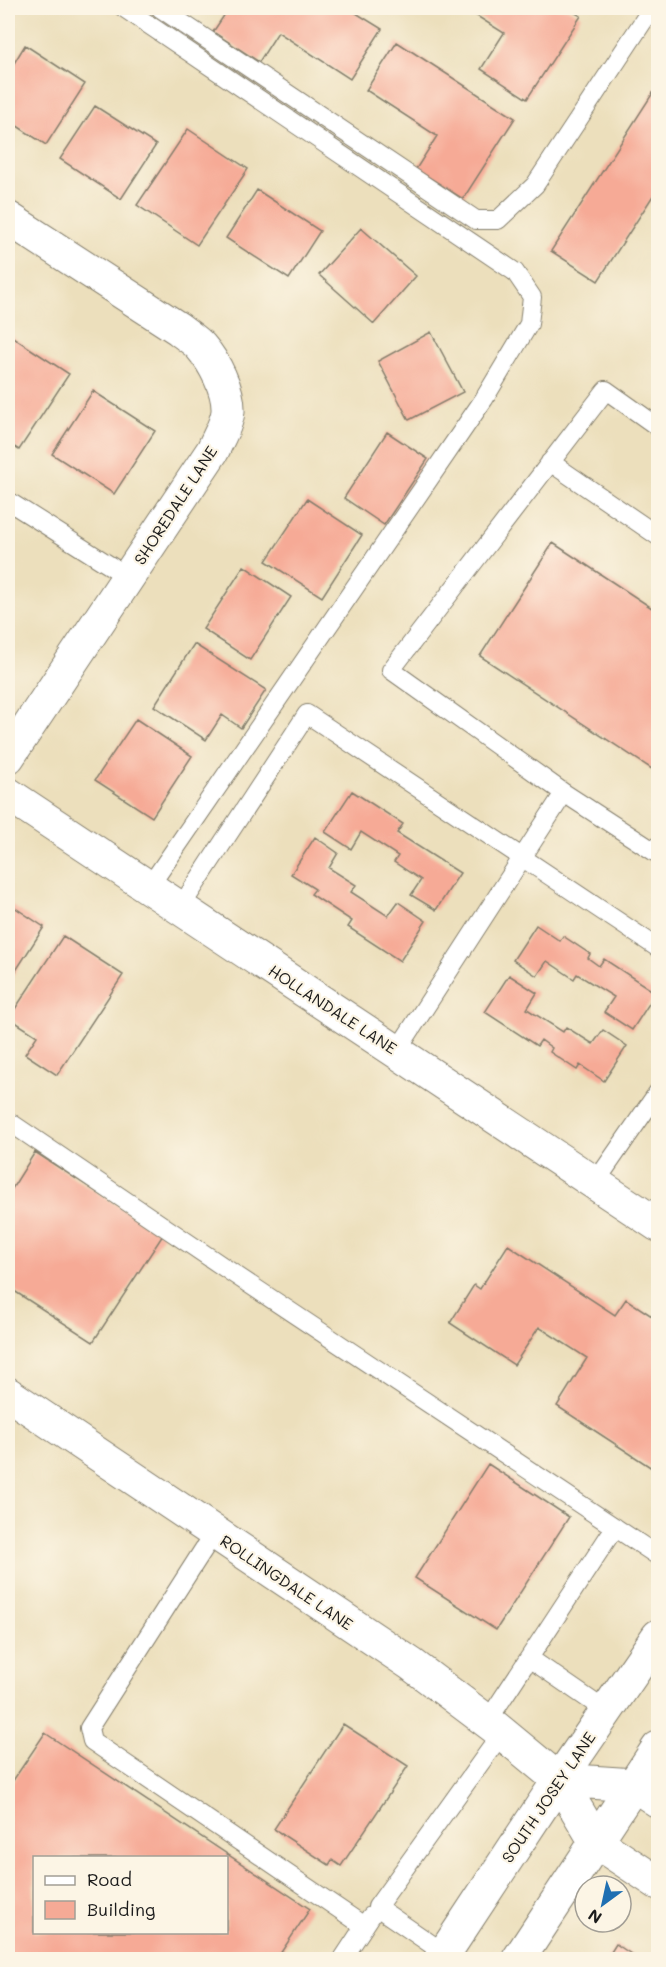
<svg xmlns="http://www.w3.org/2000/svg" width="666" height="1967" viewBox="0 0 666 1967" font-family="Mali,sans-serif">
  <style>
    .building { fill: #f6aa96; fill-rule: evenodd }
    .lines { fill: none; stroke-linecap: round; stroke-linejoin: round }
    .service-casing { stroke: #847e6c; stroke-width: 20 }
    .minor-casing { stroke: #847e6c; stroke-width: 35 }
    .secondary-casing { stroke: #847e6c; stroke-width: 35 }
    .service { stroke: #fff; stroke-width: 18 }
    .minor { stroke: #fff; stroke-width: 33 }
    .secondary { stroke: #fff; stroke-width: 33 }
    .labels { text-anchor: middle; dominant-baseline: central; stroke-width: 4.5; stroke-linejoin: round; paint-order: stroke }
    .street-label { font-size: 16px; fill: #1c1c1c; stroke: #fcf5e5 }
  </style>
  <rect width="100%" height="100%" fill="#fcf5e5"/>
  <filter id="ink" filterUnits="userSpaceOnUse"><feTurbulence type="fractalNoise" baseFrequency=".0167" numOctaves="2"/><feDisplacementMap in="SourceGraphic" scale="12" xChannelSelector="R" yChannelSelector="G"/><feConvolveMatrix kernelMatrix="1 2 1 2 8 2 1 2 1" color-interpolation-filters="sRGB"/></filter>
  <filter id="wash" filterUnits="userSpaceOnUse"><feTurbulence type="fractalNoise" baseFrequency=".008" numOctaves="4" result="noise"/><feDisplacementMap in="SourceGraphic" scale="24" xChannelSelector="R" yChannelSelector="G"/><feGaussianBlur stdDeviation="1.35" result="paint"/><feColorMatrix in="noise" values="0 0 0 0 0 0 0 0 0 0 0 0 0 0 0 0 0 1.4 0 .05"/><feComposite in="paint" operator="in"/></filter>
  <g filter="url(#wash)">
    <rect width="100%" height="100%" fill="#ecdfbc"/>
    <g id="blocks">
      <path class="building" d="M229 8H348L382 29 350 79 278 32 259 62 213 32Z
        M464 8H567L581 16 527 99 481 69 504 33Z
        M397 42 515 118 463 199 416 169 437 136 366 90Z
        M25 45 85 84 46 145 8 120V73Z
        M658 85V188L598 281 551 251Z
        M95 106 156 145 121 199 60 159Z
        M188 129 248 169 197 245 137 205Z
        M257 190 320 231 289 279 226 238Z
        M361 228 416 276 374 324 319 275Z
        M431 332 463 392 409 420 378 361Z
        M8 334 69 374 19 450 8 443Z
        M93 391 155 431 114 494 52 454Z
        M387 432 428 459 384 525 344 498Z
        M307 499 362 535 322 597 266 561Z
        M553 543 658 612V773L480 656Z
        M244 566 291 597 250 660 203 629Z
        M194 644 266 690 241 728 222 715 206 740 154 706Z
        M136 719 192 756 152 817 95 780Z
        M352 791 403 824 397 833 460 873 436 910 411 895 421 880 394 862 398 856 361 832 351 849 325 832Z
        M315 837 338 853 329 868 356 885 351 892 388 916 398 902 426 921 400 961 348 927 352 921 311 894 315 889 291 874Z
        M8 903 44 927 8 983Z
        M536 925 560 941 563 936 590 954 588 958 599 966 604 959 656 993 632 1030 604 1012 614 997 577 974 574 979 547 961 537 976 513 960Z
        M63 936 123 975 57 1075 25 1054 37 1036 9 1018Z
        M509 975 537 993 527 1009 563 1032 566 1027 593 1044 603 1030 627 1046 604 1081 580 1065 577 1070 550 1052 552 1048 541 1040 537 1046 485 1012Z
        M35 1152 163 1235 93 1342 8 1287V1195Z
        M508 1245 615 1315 626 1299 658 1320V1472L557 1406 587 1358 539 1327 514 1365 450 1323 474 1285 480 1289Z
        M488 1464 569 1517 496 1630 415 1578Z
        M343 1724 408 1766 341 1866 332 1860 329 1865 274 1829Z
        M45 1733 310 1909 276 1960H8V1788ZM34 1858H226V1932H34Z
        M616 1944 640 1960H606Z"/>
    </g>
  </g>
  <g filter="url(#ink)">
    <use href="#blocks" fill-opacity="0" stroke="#847e6c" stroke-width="1.5"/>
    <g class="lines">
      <defs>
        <path id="service" d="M124 8 515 272 532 297 529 324 484 399 149 887
          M160 8 476 220H498L535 185 652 8
          M658 427 606 390 391 670 564 793 658 854
          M550 462 658 536
          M8 501 128 577
          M180 908 307 714 658 948
          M397 1051 564 793
          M8 1121 231 1272 658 1556
          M595 1183 658 1092
          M214 1533 89 1728 92 1741 364 1926
          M529 1658 606 1711
          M487 1722 615 1527
          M444 1953 377 1907 502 1733
          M342 1960 371 1916"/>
        <path id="minor" d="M8 218 179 329C186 335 195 340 201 347 214 362 229 390 228 411 227 424 218 438 213 450L8 757
          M8 794 658 1225
          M8 1394 411 1664 496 1728 559 1780 596 1842 658 1883
          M559 1780 634 1785 658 1801"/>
        <path id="secondary" d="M440 1960 559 1780 658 1636
          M518 1960 658 1748"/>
      </defs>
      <use href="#service" class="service-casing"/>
      <use href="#minor" class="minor-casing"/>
      <use href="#secondary" class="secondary-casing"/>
      <use href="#service" class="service"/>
      <use href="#minor" class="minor"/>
      <use href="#secondary" class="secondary"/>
    </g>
  </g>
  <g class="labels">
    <g class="street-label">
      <text transform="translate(175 505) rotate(-57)">SHOREDALE LANE</text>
      <text transform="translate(333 1009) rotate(33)">HOLLANDALE LANE</text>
      <text transform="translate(287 1582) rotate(34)">ROLLINGDALE LANE</text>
      <text transform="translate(548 1797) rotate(-56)">SOUTH JOSEY LANE</text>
    </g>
  </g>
  <rect width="666" height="1967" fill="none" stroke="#fcf5e5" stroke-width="30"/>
  <rect x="33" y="1856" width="195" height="78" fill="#fcf5e5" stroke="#a29e95" stroke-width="1.5"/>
  <rect x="45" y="1876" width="30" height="9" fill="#ffffff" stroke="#a29e95" stroke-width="1.5"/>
  <text x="87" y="1886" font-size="18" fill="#1c1c1c">Road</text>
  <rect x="45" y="1901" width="30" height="18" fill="#f6aa96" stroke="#a29e95" stroke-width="1.5"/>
  <text x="87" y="1916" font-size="18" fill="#1c1c1c">Building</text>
  <g transform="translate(603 1904) rotate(213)"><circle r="28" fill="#fcf5e5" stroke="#a29e95" stroke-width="1.5"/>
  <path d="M0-4.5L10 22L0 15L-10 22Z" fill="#1f6fb2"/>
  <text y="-9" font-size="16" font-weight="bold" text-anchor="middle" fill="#1c1c1c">N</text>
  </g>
</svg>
